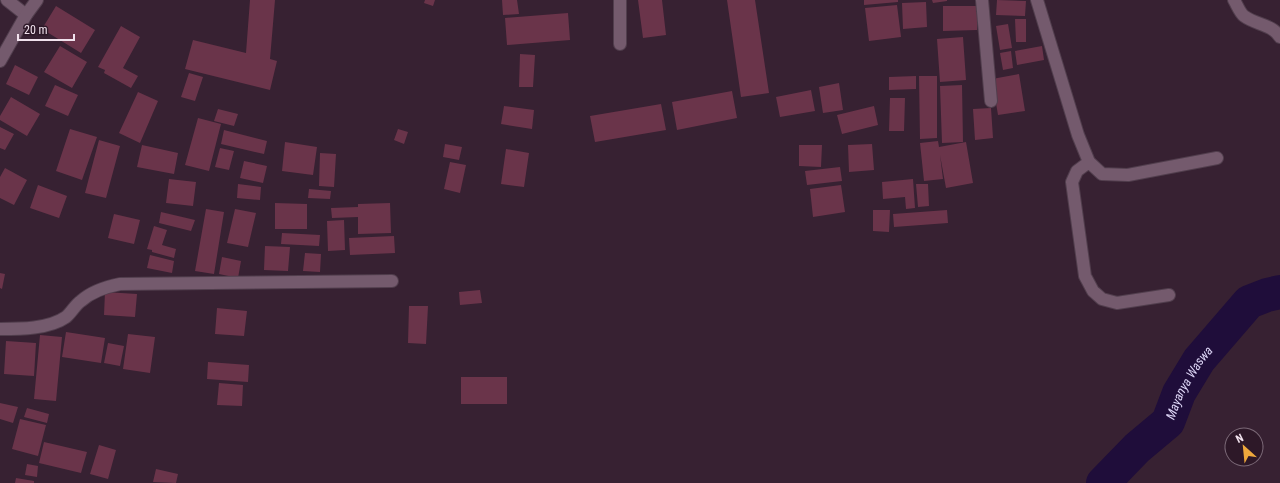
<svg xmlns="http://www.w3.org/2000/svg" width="1280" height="483" viewBox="0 0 1280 483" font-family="'Roboto Condensed',sans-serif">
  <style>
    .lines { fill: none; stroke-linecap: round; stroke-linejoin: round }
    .river { stroke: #1f0d3a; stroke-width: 34 }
    .building { fill: #6a344a }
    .street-casing { stroke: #513e4d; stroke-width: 14 }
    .secondary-casing { stroke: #513e4d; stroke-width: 14 }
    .street { stroke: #745a6d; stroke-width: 12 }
    .secondary { stroke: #745a6d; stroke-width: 12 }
    .labels { text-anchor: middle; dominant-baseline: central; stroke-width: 3; stroke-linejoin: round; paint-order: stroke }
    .water-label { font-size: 13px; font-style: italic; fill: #ddd5f6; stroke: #2d1828 }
  </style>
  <rect width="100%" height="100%" fill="#372132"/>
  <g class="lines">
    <path class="river" id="s1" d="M1103 483 1137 448 1168 422 1179 393 1199 360 1249 302 1267 295 1280 292"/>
  </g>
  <path class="building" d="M250 0H275L270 59 277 61 270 90 185 69 193 40 246 53Z
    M425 0H435L433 6 424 3Z
    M502 0H517L519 14 503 15Z
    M638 0H662L666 35 643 38Z
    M727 0H755L769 93 741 97Z
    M864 0H898V2L864 5Z
    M932 0H947V1L933 3Z
    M997 0 1026 1 1025 16 996 15Z
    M926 2 927 27 903 29 902 3Z
    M897 5 901 37 869 41 865 8Z
    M56 6 95 30 81 53 42 29Z
    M943 6H977V30L943 31Z
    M568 13 570 40 507 45 505 18Z
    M1015 19H1026V42H1016Z
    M1008 24 1012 48 1000 50 996 26Z
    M121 26 140 37 123 68 138 76 131 88 104 73 105 70 98 67Z
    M963 37 966 80 940 82 937 39Z
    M60 46 87 62 72 88 44 72Z
    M1042 46 1044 60 1017 65 1015 51Z
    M1011 51 1013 68 1003 70 1000 53Z
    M520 54 535 55 533 87H519Z
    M15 65 38 77 29 95 6 84Z
    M189 73 203 77 195 101 181 97Z
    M1019 74 1025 111 998 115 992 79Z
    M916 76V89L889 90V77Z
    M919 76H937V138L920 139Z
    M839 83 843 110 823 113 819 87Z
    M55 85 78 95 68 116 45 106Z
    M962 85 963 142 942 143 940 86Z
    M811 90 815 111 780 117 776 97Z
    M732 91 737 118 677 130 672 102Z
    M138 92 158 101 140 143 119 133Z
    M11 97 40 114 27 136 0 120V116Z
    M890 98H905L904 131H889Z
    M661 104 666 130 595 142 590 116Z
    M504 106 534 110 532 129 501 124Z
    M874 106 878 125 842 134 837 115Z
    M991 108 993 138 975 140 973 109Z
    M218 109 238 114 234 126 214 121Z
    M198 118 221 124 209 171 185 165Z
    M0 127 14 134 5 150 0 148Z
    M70 129 97 137 82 180 56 171Z
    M398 129 408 132 404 144 394 140Z
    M224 130 267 141 264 154 221 144Z
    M99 140 120 146 106 198 85 193Z
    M938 141 939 147 966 142 973 183 946 188 940 155 943 179 924 181 920 143Z
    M285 142 317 147 313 175 282 171Z
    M445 144 462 147 459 160 443 157Z
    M872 144 874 170 849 172 848 145Z
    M142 145 178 153 174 174 137 167Z
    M799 145H822L821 167 799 166Z
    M220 148 234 151 229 170 215 167Z
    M506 149 529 153 524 187 501 184Z
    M320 153 336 154 334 187 319 186Z
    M244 161 267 166 263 183 240 178Z
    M450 162 466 165 460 193 444 189Z
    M840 167 842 181 807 185 805 171Z
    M5 168 27 180 14 205 0 198V177Z
    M169 179 196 182 193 206 166 203Z
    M913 179 915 208 906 209 905 197 883 199 882 182Z
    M238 184 261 187 260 200 237 198Z
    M916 184H928L929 206 918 207Z
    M38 185 67 196 59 218 30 208Z
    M841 185 845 212 813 217 810 189Z
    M309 189 331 191 330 199 308 198Z
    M275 203 307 204V229H275Z
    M390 203 391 233 358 234V217L332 218 331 208 358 207V204Z
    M206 209 224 212 214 274 195 271Z
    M235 209 256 213 248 247 227 243Z
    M873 210H890L889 232 873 231Z
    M947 210 948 223 894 227 893 214Z
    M161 212 195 220 191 231 159 223Z
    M114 214 140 220 134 244 108 238Z
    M344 220 345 250 328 251 327 221Z
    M154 226 167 230 162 245 176 249 174 258 152 252V250L147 249Z
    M282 233 320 235 319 246 281 244Z
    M394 236 395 253 350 255 349 238Z
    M265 246 290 247 288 271 264 270Z
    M305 253 321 254 320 272 303 271Z
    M150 255 174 261 172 273 147 268Z
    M222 257 241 261 238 278 219 274Z
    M0 273 5 274 2 289 0 288Z
    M480 290 482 303 460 305 459 292Z
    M105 292 137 294 135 317 104 315Z
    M409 306H428L426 344 408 343Z
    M217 308 247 311 244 336 215 334Z
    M66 332 105 338 101 363 62 357Z
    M128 334 155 337 150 373 123 369Z
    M40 335 62 337 56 401 34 399Z
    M6 341 36 343 34 376 4 374Z
    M108 343 124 346 120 366 104 363Z
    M208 362 249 365 248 382 207 379Z
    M461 377H507V404H461Z
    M219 383 243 385 242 406 217 405Z
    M0 403 18 407 13 423 0 419Z
    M27 408 49 414 47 423 24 417Z
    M20 419 46 425 38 456 12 449Z
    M44 442 87 452 81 473 39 463Z
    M99 445 116 450 108 479 90 474Z
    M27 464 38 466 37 477 25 475Z
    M156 469 178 474 176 483 153 482Z
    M16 478 34 481V483H15Z"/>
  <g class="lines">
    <defs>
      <path id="street" d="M7 0 26 15
        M982 0 991 101
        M1037 0 1078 135 1089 162 1102 174 1128 175 1217 158
        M1234 0C1237 5 1240 13 1244 16 1256 25 1272 24 1280 37
        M620 44V0
        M1089 162 1077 171 1072 182 1085 276 1093 291 1102 299 1117 303 1169 295
        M0 329C20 329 49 329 66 317 72 312 75 305 81 301 92 291 105 287 120 284L392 281"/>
      <path id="secondary" d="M0 61 26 15 37 0"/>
    </defs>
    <use href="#street" class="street-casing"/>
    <use href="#secondary" class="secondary-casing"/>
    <use href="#street" class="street"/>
    <use href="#secondary" class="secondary"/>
  </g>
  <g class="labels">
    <g class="water-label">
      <text stroke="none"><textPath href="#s1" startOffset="134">Mayanya Waswa</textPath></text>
    </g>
  </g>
  <g transform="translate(1244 447) rotate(333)"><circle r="19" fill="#2d1828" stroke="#7b6977"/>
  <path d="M0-3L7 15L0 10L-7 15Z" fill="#eea83c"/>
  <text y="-6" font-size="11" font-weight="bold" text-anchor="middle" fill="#f1e2ed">N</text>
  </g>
  <path d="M18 34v6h56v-6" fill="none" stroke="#f1e2ed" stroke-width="2"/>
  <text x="24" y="34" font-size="12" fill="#f1e2ed" stroke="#2d1828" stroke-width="3" paint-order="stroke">20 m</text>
</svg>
